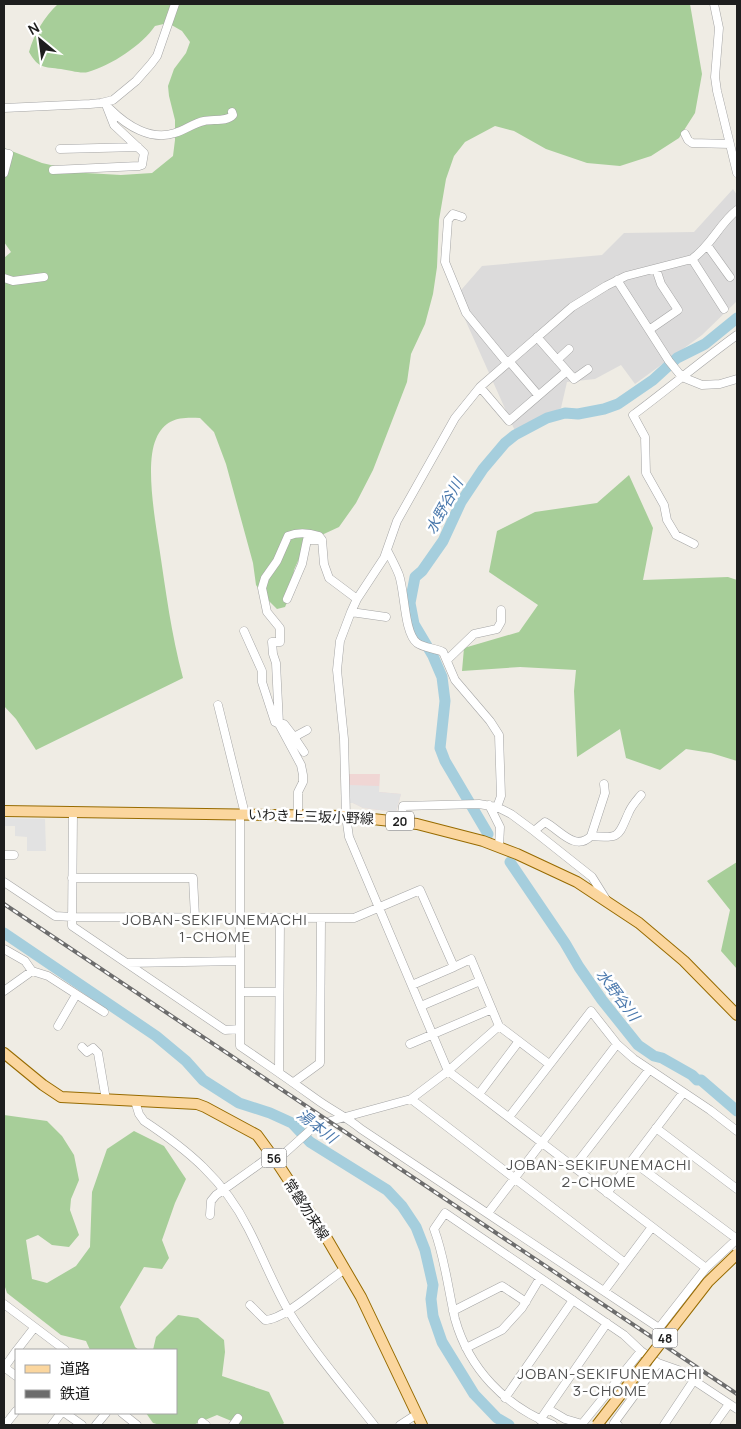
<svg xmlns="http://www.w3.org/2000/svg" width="741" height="1429" viewBox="0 0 741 1429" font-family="Manrope,'Noto Sans JP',sans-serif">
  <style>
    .residential { fill: #dcdbdb }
    .commercial { fill: #f0d6d4 }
    .forest { fill: #a7ce99 }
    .parking { fill: #e2e2e2 }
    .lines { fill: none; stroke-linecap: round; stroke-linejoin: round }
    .river { stroke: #a5cedd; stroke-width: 11 }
    .minor-casing { stroke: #a5a5a5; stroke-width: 9 }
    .major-casing { stroke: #976b01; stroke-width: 12 }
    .minor { stroke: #fff; stroke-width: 8 }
    .major { stroke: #fbd69e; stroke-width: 10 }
    .rail-casing { stroke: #6c6c6c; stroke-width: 4 }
    .rail { stroke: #fff; stroke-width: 2; stroke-dasharray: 5.5; stroke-linecap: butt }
    .major-bridge-casing { stroke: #976b01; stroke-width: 12; stroke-linecap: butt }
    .major-bridge { stroke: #fbd69e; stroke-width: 10 }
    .labels { text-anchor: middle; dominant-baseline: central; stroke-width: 5; stroke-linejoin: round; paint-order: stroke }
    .shield { fill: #fff; stroke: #626262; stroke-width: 1 }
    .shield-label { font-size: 12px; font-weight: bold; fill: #1e1e1e }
    .street-label { font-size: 14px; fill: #1e1e1e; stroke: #fff }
    .water-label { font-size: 15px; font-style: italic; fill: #4b79ad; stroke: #fff }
    .neighbourhood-label { font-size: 15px; letter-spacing: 1px; fill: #515151; stroke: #fff }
  </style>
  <rect width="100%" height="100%" fill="#efece4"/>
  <path class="residential" d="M733 189 737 195V301L702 335 635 384 621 365 595 379 567 382 561 408 515 431 455 297 482 266 602 255 624 233 694 232Z"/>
  <path class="commercial" d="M349 774H380L379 792 401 794 396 812 363 808 353 803H349Z"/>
  <path class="forest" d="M58 4H690L702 74 695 113 679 138 651 156 620 166 587 163 546 149 514 131 495 126 465 142 454 156 446 179 439 220 437 267 433 294 425 324 411 354 407 382 373 470 356 503 339 527 313 539 302 552 294 570 292 591 285 607 277 609 262 594 256 585 253 563 226 464 214 432 200 418C180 417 165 418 156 439 145 464 155 519 159 546 166 592 171 633 183 678L36 750 16 719 4 706V258L11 252 4 242V148L42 163 86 173 121 175 152 173 173 156 175 140V120L169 96 168 86 174 69 186 53 190 42 182 31 168 23 155 26C142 45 112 65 88 72 81 74 69 70 61 69 44 67 38 68 29 52 34 34 44 17 58 4Z
    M629 475 653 528 643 580 728 577 737 580V761L711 753 686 749 660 770 626 758 620 729 577 757 574 691 576 670 520 667 462 671 464 648 519 632 538 605 489 572 497 531 535 512 597 503Z
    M737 862V969L721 951 730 910 707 881Z
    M4 1115 47 1121 62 1136 74 1155 79 1180 71 1199 70 1210 79 1235 69 1247 52 1245 38 1235 26 1240 32 1279 47 1283 76 1266 90 1247 92 1192 107 1149 134 1131 164 1146 186 1179 175 1203 162 1240 169 1258 162 1269 144 1267 120 1307 135 1347 139 1350H90L86 1341 61 1335 7 1293 4 1284Z
    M178 1315 198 1318 224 1340 225 1352 222 1376 269 1392 284 1423 282 1425H241L217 1415 193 1425H160L153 1423 146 1413H176V1350H153L156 1337Z"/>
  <path class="parking" d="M348 785 379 786V792L401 794 396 812 363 808 353 803H349Z
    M4 818 45 819 46 851H27V837L15 836V826H4Z"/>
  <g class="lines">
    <path class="river" d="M488 834 445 761 440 748 445 701 442 677 433 656 414 624 410 603 415 577 422 571 443 541 461 502 483 469 505 443 515 435 547 418 565 413 578 414 604 409 618 404 653 380 677 358 705 344 737 318
      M510 862 565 943 579 967 602 1000 638 1045 654 1056 662 1058 692 1075 697 1080H701L737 1111
      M4 933 156 1036 186 1061 203 1080 239 1103 270 1113 292 1123 310 1142 387 1190 402 1206 416 1227 425 1250 433 1285 431 1299 433 1316 442 1342 474 1394 497 1418 509 1425"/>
    <defs>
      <path id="minor" d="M714 4 719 28 715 77 717 91 737 173
        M4 108 90 104 101 103 113 100 136 81 151 64 157 56 175 4
        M110 109C127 126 151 141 175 133 185 130 194 123 204 121 213 119 227 122 233 115L232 112
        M685 134 688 140 692 143 730 144
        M60 149 138 147
        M4 153 9 154 4 173
        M53 170 139 166 142 165 144 153 114 125 105 102
        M462 217 453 214 448 220 445 262 466 313 507 363
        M707 245 730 277
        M692 259 724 309
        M4 278 13 281 44 277
        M617 280 669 361 682 377 702 385 720 384 737 379
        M649 330 678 310 661 284 656 269
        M537 337 574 379 588 369
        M557 360 569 349
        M509 361 538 395
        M480 387 509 421 567 371
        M694 544 676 535 667 520 664 505 646 473 645 437 633 415C668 389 701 361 737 335
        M387 550C391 558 396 567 399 575 405 592 404 633 417 643 424 648 435 648 443 652L455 680 490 721 499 735 501 796 497 807
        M287 599 302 564 307 540H322L324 564 329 578 357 599
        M351 612 386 617
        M244 631 262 671V682L275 722 279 724 301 765 303 775V782L298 792V815
        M447 660 474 634 497 629 501 622V610
        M218 705 245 814
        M307 730 294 737 284 724H279L276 663 273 654 272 642H280V628L267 612 262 588 265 578 277 561 288 536C298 532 309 533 319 536L322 540
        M294 737 304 752
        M489 805 500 827 499 847
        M73 812 72 926 225 1030 240 1029
        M240 814V1046C265 1063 291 1081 316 1099 331 1110 345 1116 361 1129L659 1328 706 1268 737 1239 632 1161
        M401 821 403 806 479 804 497 807 511 814 534 831 592 877 607 901
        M534 831 545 822C560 830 575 852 591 836L605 793 604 784
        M591 836C621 839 618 836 629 812 632 805 637 800 641 795
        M4 855H14
        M72 878H193L195 917
        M4 882 55 916 72 917 354 918 420 890 454 967 471 959 499 1026 549 1064
        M4 949 25 961 32 971 48 976 104 1012
        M127 963 240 961
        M412 985 454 967
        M4 991 32 971
        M240 992H279
        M421 1006 480 981
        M58 1026 76 995
        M410 1044 492 1009
        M82 1047 87 1052 93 1048 98 1053 106 1100
        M279 1072 280 918
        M294 1082 320 1063 321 918
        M479 1094 519 1041
        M411 1099 625 1263
        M135 1101 139 1114 144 1121C188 1150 224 1180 248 1228 262 1255 273 1284 288 1310 313 1351 345 1388 374 1425
        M509 1117 591 1011 617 1044 634 1059 710 1110 737 1131
        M656 1128 737 1189
        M276 1161 316 1125 411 1099 448 1071 499 1026
        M574 1167 649 1070
        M607 1193 683 1093
        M488 1213 617 1044
        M210 1215 211 1201 216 1195 272 1155
        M706 1268 448 1071 349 837 346 816 344 739 337 670 340 641 351 612 357 599 384 558 397 521 455 418 480 387 572 307 606 286 626 276 692 259C711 246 719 224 737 210
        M604 1291 652 1227
        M4 1304 65 1350
        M250 1305 265 1320C285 1320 326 1281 345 1269
        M453 1311 502 1286 526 1302
        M466 1348 502 1330 522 1308 540 1278
        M17 1350 34 1328
        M4 1367 16 1376
        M4 1368 16 1351
        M505 1398 573 1300
        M548 1409 565 1419 582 1424 641 1351
        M65 1413 82 1425
        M122 1413 137 1425
        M540 1420 607 1323
        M202 1422 206 1425
        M5 1425 16 1411
        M52 1425 61 1413
        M96 1425 106 1413
        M233 1425 238 1418
        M400 1425 417 1414
        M553 1425C505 1406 469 1369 455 1319 448 1289 445 1258 434 1229L445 1213 624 1335 641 1351 658 1363
        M618 1425 614 1423 658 1363 678 1370 737 1409
        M664 1425 694 1380
        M714 1425 729 1404"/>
      <path id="major" d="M4 811 346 816 417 824 483 841 517 854 577 882 639 923 684 961 737 1015
        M4 1053 43 1085 61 1097 197 1104 205 1107 257 1135 276 1161 326 1237 361 1297 422 1425"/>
    </defs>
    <use href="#minor" class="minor-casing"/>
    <use href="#major" class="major-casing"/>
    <use href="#minor" class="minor"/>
    <use href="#major" class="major"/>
    <defs>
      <path id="rail" d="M4 904 737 1394"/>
    </defs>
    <use href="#rail" class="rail-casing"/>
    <use href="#rail" class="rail"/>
    <defs>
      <path id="major-bridge" d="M597 1425 708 1282 737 1254"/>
    </defs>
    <use href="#major-bridge" class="major-bridge-casing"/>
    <use href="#major-bridge" class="major-bridge"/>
  </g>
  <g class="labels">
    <g class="shield">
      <rect x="386" y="811.5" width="28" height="19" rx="4"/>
      <rect x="261.5" y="1148.5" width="25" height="19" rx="4"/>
      <rect x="652.5" y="1328.5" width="25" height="19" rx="4"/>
    </g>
    <g class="shield-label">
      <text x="400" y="821">20</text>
      <text x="274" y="1158">56</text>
      <text x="665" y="1338">48</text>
    </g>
    <g class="street-label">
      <text transform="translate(311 816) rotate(2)">いわき上三坂小野線</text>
      <text transform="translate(307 1209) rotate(57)">常磐勿来線</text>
    </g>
    <g class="water-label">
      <text transform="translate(444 506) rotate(-61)">水野谷川</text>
      <text transform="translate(618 995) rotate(53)">水野谷川</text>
      <text transform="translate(317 1126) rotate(37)">湯本川</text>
    </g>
    <g class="neighbourhood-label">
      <text x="215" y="919">JOBAN-SEKIFUNEMACHI<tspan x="215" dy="17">1-CHOME</tspan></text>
      <text x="599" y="1164">JOBAN-SEKIFUNEMACHI<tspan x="599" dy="17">2-CHOME</tspan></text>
      <text x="610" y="1373">JOBAN-SEKIFUNEMACHI<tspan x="610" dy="17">3-CHOME</tspan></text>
    </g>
  </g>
  <rect width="741" height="1429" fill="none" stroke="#1e1e1e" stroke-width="10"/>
  <rect x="15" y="1349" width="162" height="65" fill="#ffffff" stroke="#a5a5a5"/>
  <rect x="25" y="1365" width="25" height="8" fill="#fbd69e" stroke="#a5a5a5"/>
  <text x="60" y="1374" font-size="15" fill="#1e1e1e">道路</text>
  <rect x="25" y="1390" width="25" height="8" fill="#6c6c6c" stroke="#a5a5a5"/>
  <text x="60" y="1399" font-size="15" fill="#1e1e1e">鉄道</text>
  <g transform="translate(40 40) rotate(331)" stroke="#ffffff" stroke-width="4" paint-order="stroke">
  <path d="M0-4L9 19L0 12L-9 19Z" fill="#1e1e1e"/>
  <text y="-8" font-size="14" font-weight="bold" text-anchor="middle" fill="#1e1e1e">N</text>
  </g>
</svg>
